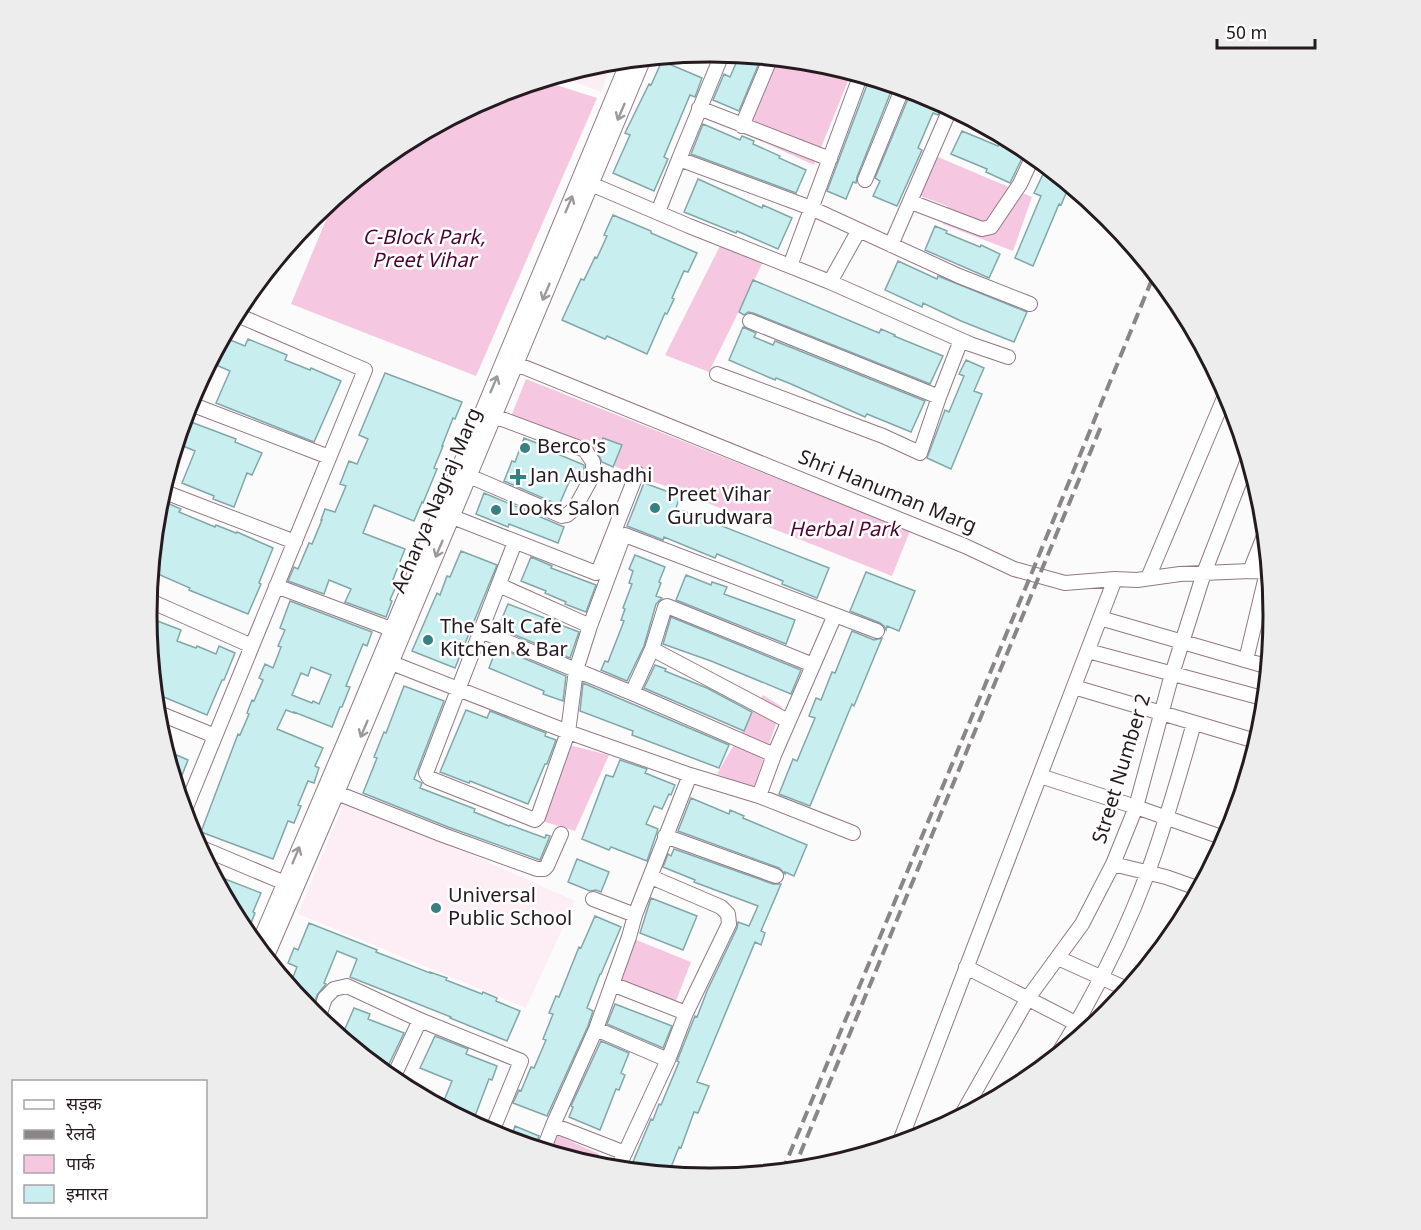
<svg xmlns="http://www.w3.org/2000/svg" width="1421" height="1230" viewBox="0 0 1421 1230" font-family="Georgia,'Noto Sans Devanagari',serif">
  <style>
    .built { fill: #fdeef5 }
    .green { fill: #f6c7e0 }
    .building { fill: #c8eef0; stroke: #83a7a8; stroke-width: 1.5; fill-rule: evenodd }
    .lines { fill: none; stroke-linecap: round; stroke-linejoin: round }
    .minor-casing { stroke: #937886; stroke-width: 16 }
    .minor { stroke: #fff; stroke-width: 14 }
    .rail { stroke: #8a8588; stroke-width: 4; stroke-dasharray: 12 6; stroke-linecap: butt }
    .oneway { stroke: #9d989b }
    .poi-dot { fill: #367f83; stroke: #fff; stroke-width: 2 }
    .labels { text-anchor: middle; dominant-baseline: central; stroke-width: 5; stroke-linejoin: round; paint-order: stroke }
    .park-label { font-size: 20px; font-style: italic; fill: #4d0335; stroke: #fff }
    .poi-label { font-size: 20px; fill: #251a20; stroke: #fff; text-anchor: start }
    .street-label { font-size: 20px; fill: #251a20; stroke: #fff }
    .rim { fill: none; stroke: #251a20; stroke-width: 3 }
  </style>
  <rect width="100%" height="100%" fill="#fbfbfb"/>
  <path class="built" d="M614 60 601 92 556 75 601 62Z
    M346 798 575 901 526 1008 298 914Z"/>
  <path class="green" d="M776 57 821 62 852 71 814 165 743 133Z
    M541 80 597 98 476 376 291 304 326 220 313 215 397 146 495 94Z
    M938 157 1032 197 1013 251 943 224 947 206 918 195Z
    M720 246 762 264 709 372 665 355Z
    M526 379 910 531 892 576 508 424Z
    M763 695 782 707 753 789 717 774Z
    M569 745 609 755 575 831 542 821Z
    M629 937 691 962 674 1006 613 982Z
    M557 1135 599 1154 596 1167 550 1153Z"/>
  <path class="building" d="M740 54 762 56 739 111 713 100 724 74 730 77Z
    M662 61 702 78 695 97 690 95 674 133 664 157 668 159 654 191 613 173 630 135 625 133 649 84 651 85Z
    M870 77 894 84 857 177 856 183 853 182 846 199 827 191Z
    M912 89 943 103 938 115 933 113 918 148 922 150 897 206 873 196 880 181 875 178Z
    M703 124 740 140 742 136 754 141 753 144 780 156 779 158 806 170 796 193 691 154Z
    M962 131 998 146 1003 135 1027 148 1010 183 986 172 987 169 951 154Z
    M1046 168 1056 172 1070 184 1061 205 1059 204 1033 266 1015 258 1041 196 1034 193Z
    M698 179 762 208 763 205 792 218 778 249 737 231 736 233 684 212Z
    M613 215 651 231V233L697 253 688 272 684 271 672 298 674 299 667 314 665 313 647 354 607 336 605 339 562 320 581 279 584 280 595 257 597 258 607 236 604 235Z
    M935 226 947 231 946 233 980 247 981 245 1000 254 989 278 925 250Z
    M898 261 937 279 938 276 1027 312 1014 342 961 321 923 303 922 307 885 290Z
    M753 280 879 333 881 329 895 335 894 336 943 356 930 384 753 313 748 312 744 315 739 312Z
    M743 327 756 333 754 337 773 345 775 341 925 401 911 432 867 414 865 417 791 384 776 378 775 380 729 360Z
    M223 337 245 346 248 339 287 355 285 360 310 370 311 368 341 381 314 442 216 403 230 371 209 362Z
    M966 360 984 368 974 391 982 394 951 469 927 458 945 410 949 412 964 376 959 374Z
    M385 373 462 402 455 419 453 418 442 446H443L434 468 437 469 423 503 422 502 414 521 374 505 363 533 405 549 392 582 397 584 390 600 392 601 386 617 345 602 351 589 329 580 324 594 288 581 294 567 298 569 309 543 312 544 322 520H321L325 509 335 512 346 486 340 484 349 461 357 464 368 439 359 435Z
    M183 419 236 439 235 442 262 453 252 475 247 473 234 507 213 499 214 496 182 483 195 451 176 443Z
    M524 438 554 450 553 452 584 465V473L578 483 570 480 559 505 504 481 512 461 515 462Z
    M603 438 622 445 613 467 602 462 597 451Z
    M644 483 680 496 676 508 829 568 817 598 782 584 783 581 717 554 715 558 664 537 663 540 627 526Z
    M484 493 564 527 558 543 509 524 508 527 476 514Z
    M167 503 181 509 179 512 215 527 216 525 236 533 237 532 273 548 259 583 261 584 248 614 189 590 190 588 151 571 155 533Z
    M461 551 497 565 455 668 412 651 437 593 440 595 447 576 450 577Z
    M635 555 665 567 659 582 661 583 656 596 662 598 656 604 644 646 627 681 601 670 605 661 608 662 624 621 621 620 625 609 623 608 632 584 629 583 633 571 629 569Z
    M531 557 552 566 551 568 596 585 586 612 565 604 566 602 545 593 546 591 521 581Z
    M866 572 915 591 899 631 887 626 886 630 884 626 880 623 850 611Z
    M686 575 711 585 712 582 727 587 724 594 795 620 786 644 676 600Z
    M290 601 372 632 367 646 363 644 346 686 350 687 342 707H340L332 727 294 712V713L286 710 277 729 323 748 315 766 319 768 314 783 308 781 298 805 301 806 294 823 288 821 273 859 201 832 238 734 240 735 249 714 247 713 252 700 254 701 263 680 259 678 265 664 273 668 281 647 278 646 285 630 280 628ZM311 667 331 675 319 704 313 701 312 703 292 695 301 673 308 676Z
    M508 604 547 619V617L558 621V624L579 632 570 658 498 628Z
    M147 617 181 630 177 641 196 648 197 646 216 654 219 646 235 653 224 680H222L207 715 154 693Z
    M671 617 801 670 791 694 711 661 663 644Z
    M852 631 874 640 882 638 854 706 852 704 810 806 779 794 793 759 797 761 815 718 809 716 816 698 821 700 832 672 835 673Z
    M497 647 566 676 563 701 543 694 544 691 489 668Z
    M655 665 666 669 665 671 707 688 752 712 744 731 644 688Z
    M583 683 729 745 719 768 632 735 633 731 580 711Z
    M404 686 444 701 414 779 422 783 420 788 475 809 474 812 509 826 510 825 545 838 546 835 550 836 540 860 448 827 363 793 377 758 374 757 384 732 386 733Z
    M466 710 487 718 490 711 546 733 545 736 556 740 547 764H545L528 804 470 781 469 783 440 772Z
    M165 750 188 760 177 788Z
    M620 760 647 769 645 773 675 785 671 795 669 794 662 809 654 806 646 824 658 829 647 861 611 847 609 850 582 839 606 775 613 777Z
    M691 798 729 814 730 810 744 816 743 818 807 845 794 876 785 872V874L779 868 678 831Z
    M674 849 773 884H781L761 931 765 933 761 945 755 942 697 1082 709 1086 698 1113 694 1112 681 1148 679 1147 668 1175 632 1171 635 1163 633 1162 651 1119 653 1120 659 1104 661 1105 679 1062 677 1061 695 1016 697 1017 707 991 737 928 738 922 749 926 758 906 694 882 695 880 663 867 668 854 671 856Z
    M577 859 609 872 601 892 596 890 590 891 568 882Z
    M212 874 261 893 253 912 255 913 249 928 239 924Z
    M651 898 697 916 683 950 640 933Z
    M595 916 621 927 601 974H600L587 1008 593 1011 588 1026 547 1116 513 1103 519 1090 521 1091 531 1067 534 1068 546 1040 543 1039 553 1014 549 1013 556 996 559 997 579 947 581 948Z
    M309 923 377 950 376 952 430 973V972L447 978 446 980 482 994 483 992 497 998 496 1001 520 1011 507 1041 450 1018 451 1017 350 977 357 959 337 951 324 983 326 984 317 995 311 1013 289 987 297 967 288 963 294 948 298 950Z
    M615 1004 672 1026 663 1048 607 1024Z
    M354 1008 370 1014 368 1019 404 1033 389 1064 356 1050 341 1038Z
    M435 1036 468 1049 466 1054 497 1066 492 1080 489 1079 472 1124 441 1108 452 1081 420 1068Z
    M601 1041 629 1053 621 1073 625 1075 619 1090 616 1089 600 1130 569 1117 573 1107 571 1106Z
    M515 1126 539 1136 535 1148 510 1141Z"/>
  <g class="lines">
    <defs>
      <path id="minor" d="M699 108 830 159
        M742 126 771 57
        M679 159 723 52
        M865 180 903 87
        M584 181 689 226 830 282 970 344 1008 357
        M911 202 982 229 991 227 1020 184 1034 154
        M658 212 679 159 811 208 959 276 1030 304
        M891 245 951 107
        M790 266 861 74
        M830 282 859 230
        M750 321 939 397
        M509 361 965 546 1014 569 1065 583 1115 579 1137 580 1180 574 1250 571 1270 572
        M717 374 883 436 920 453 939 397 961 340
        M188 403 329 457
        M469 476 562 516 567 515 575 508 593 475V462L585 450 494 416
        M162 491 295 542
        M445 514 596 573 599 570 637 473
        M515 542 426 773 429 778 535 820 538 817 568 732 576 670 590 626 623 537 625 535 877 631
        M1250 571 1266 531
        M1148 578 1227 391
        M499 585 590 626
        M276 586 391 629
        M148 600 252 646
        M1100 618 1269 667
        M481 631 632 693 774 755
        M652 649 788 721
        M1088 651 1266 699
        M384 660 568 732 690 775 759 796 853 833
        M1246 660 1267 572
        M1074 687 1259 742
        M632 693 652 649 665 607 667 606 813 665
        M156 712 215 736
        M1040 776 1136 807 1227 839
        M337 793 443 835 537 869H544L547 866 561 834
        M759 796 774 755 835 615
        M184 812 365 370 235 314
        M665 836 776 876
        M197 846 292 886
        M1113 864 1166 877 1200 889
        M593 899 635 915
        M257 947 345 741 629 59
        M266 958 337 793 644 58
        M1058 958 1129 990
        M966 967 1089 1030
        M612 984 686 1013
        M318 1019 325 998 334 989 347 986 420 1020 521 1061 491 1134
        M596 1029 553 1125 625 1153
        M1057 1056C1092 999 1125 934 1148 872 1166 823 1180 773 1194 723
        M668 1060 596 1029 629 937 635 915 690 775
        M392 1080 420 1020
        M960 1118 1028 998 1082 924 1113 864 1136 807 1172 674 1204 573 1249 457
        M899 1144 1115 579
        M543 1151 553 1125
        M617 1170 668 1060 686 1013 729 924 728 914 721 907 651 877"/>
    </defs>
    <use href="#minor" class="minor-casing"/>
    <use href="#minor" class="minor"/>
    <path class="rail" d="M793 1171 1102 424
      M782 1172 1028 582 1155 272"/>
  </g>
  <defs><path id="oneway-shaft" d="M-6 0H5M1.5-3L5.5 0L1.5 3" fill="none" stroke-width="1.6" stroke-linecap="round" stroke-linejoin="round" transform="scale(1.5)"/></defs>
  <g class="oneway">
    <use href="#oneway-shaft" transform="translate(621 112) rotate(113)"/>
    <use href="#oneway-shaft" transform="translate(569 204) rotate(-67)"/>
    <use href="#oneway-shaft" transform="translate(546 292) rotate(113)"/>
    <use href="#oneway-shaft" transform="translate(494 384) rotate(-67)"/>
    <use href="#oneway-shaft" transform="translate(439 549) rotate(113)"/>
    <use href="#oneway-shaft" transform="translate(364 729) rotate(113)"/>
    <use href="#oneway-shaft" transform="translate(296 855) rotate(-67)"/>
  </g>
  <g class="poi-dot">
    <circle cx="525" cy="448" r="6"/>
    <path d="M515 468h6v6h6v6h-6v6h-6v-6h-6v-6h6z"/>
    <circle cx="655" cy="508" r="6"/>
    <circle cx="496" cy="510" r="6"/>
    <circle cx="428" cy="640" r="6"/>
    <circle cx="436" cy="908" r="6"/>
  </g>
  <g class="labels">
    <g class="park-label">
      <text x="424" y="239">C-Block Park,<tspan x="424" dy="23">Preet Vihar</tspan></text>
      <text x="844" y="531">Herbal Park</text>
    </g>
    <g class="poi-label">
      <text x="537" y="448">Berco's</text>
      <text x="530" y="477">Jan Aushadhi</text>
      <text x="667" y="496">Preet Vihar<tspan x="667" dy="23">Gurudwara</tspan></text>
      <text x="508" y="510">Looks Salon</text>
      <text x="440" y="628">The Salt Cafe<tspan x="440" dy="23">Kitchen &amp; Bar</tspan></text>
      <text x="448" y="897">Universal<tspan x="448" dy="23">Public School</tspan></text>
    </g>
    <g class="street-label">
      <text transform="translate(887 493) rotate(22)">Shri Hanuman Marg</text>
      <text transform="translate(438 501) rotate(-67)">Acharya Nagraj Marg</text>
      <text transform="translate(1123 769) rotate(-73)">Street Number 2</text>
    </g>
  </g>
  <path d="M0 0H1421V1230H0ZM157 615a553 553 0 1 1 1106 0a553 553 0 1 1-1106 0Z" fill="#eeeded" fill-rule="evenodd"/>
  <path class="rim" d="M157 615a553 553 0 1 1 1106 0a553 553 0 1 1-1106 0Z"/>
  <rect x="12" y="1080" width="195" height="138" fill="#ffffff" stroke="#a8a3a6" stroke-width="1.5"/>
  <rect x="24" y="1100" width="30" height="9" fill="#ffffff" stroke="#a8a3a6" stroke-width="1.5"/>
  <text x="66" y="1110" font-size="18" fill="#251a20">सड़क</text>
  <rect x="24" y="1130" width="30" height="9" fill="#8a8588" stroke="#a8a3a6" stroke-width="1.5"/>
  <text x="66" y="1140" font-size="18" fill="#251a20">रेलवे</text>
  <rect x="24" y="1155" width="30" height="18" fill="#f6c7e0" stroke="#a8a3a6" stroke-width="1.5"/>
  <text x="66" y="1170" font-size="18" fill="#251a20">पार्क</text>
  <rect x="24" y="1185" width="30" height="18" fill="#c8eef0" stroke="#a8a3a6" stroke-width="1.5"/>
  <text x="66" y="1200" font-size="18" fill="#251a20">इमारत</text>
  <path d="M1217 39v9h98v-9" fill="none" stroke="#251a20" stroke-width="3"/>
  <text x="1226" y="39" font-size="18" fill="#251a20" stroke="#ffffff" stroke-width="4.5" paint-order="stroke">50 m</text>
</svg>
